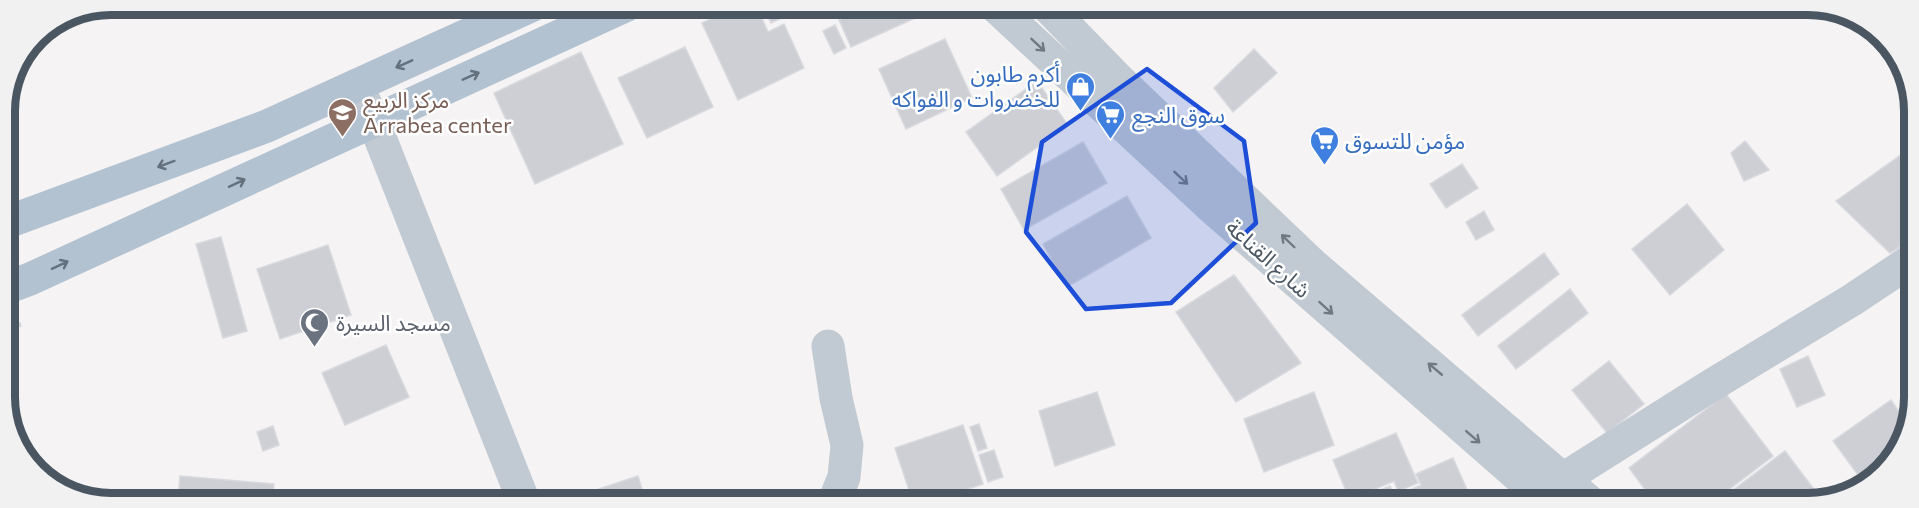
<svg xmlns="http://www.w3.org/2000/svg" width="1919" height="508" viewBox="0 0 1919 508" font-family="Commissioner,'Noto Sans Arabic',sans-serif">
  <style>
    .building { fill: #cdcfd5; stroke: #d7d9de; stroke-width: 1.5 }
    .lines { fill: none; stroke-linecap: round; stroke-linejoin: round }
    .minor { stroke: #c1cad2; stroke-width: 33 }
    .major { stroke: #b3c2d1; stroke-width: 33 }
    .oneway { stroke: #6e7983 }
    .oneway2 { stroke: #64717d }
    .marked { fill: #1d4ed8; fill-opacity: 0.2; stroke: #1d4ed8; stroke-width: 4.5; stroke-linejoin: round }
    .labels { text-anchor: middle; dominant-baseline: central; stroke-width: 5; stroke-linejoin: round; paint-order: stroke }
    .shop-label { font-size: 22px; fill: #366cbe; stroke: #fff; text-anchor: start }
    .education-label { font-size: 22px; fill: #785e54; stroke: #fff; text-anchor: start }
    .street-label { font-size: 22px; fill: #4a5661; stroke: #fff }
    .worship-label { font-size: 22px; fill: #5b616d; stroke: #fff; text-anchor: start }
    .rim { fill: none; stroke: #4a5661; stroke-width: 8 }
  </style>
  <rect width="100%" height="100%" fill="#f5f3f3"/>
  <path class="building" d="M741 5H756L768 32 784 24 804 68 738 100 702 23Z
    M763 5H781L786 16 771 23Z
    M873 5H923L926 13 851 47 839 20Z
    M835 25 846 48 834 54 823 31Z
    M945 39 972 98 906 129 879 69Z
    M685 47 713 107 647 138 618 78Z
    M1254 49 1277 73 1233 112 1214 88Z
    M581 52 623 144 535 184 494 93Z
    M1037 81 1068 125 997 176 966 132Z
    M1745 141 1769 170 1744 181 1731 153Z
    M1083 142 1107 183 1024 230 1001 189Z
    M1912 147V240L1890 253 1836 201Z
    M1462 164 1478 188 1446 208 1430 184Z
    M1127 196 1151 238 1067 287 1043 244Z
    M1687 204 1724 250 1670 295 1632 249Z
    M1484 211 1494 230 1476 240 1466 222Z
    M221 237 247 331 223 338 196 244Z
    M328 245 351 315 280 339 257 269Z
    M1544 253 1559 274 1478 336 1462 315Z
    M1234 275 1301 363 1236 402 1176 312Z
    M1570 289 1588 313 1516 369 1498 346Z
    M9 315 12 326 20 323 21 326 13 329 10 333 12 338 6 340V316Z
    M386 345 409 397 345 425 322 373Z
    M1808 356 1825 395 1797 407 1780 369Z
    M1609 361 1644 404 1607 433 1572 390Z
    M1097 392 1115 445 1055 466 1039 411Z
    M1314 392 1334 445 1264 472 1244 419Z
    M1726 394 1773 456 1711 503H1655L1629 468Z
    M1891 400 1908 425 1878 477 1864 483 1833 441Z
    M979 424 987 448 978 451 970 427Z
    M963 425 983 484 929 502H913L895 448Z
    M273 426 279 445 263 451 257 432Z
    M1396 433 1418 483 1398 491 1394 481 1359 496 1356 489 1347 493 1333 460Z
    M994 450 1003 477 988 482 979 455Z
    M1785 451 1822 500 1815 503H1716Z
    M1453 458 1473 503H1390L1388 499 1380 503H1367L1365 497 1390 486 1395 497 1421 485 1416 474Z
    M180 476 274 484 272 502 178 501Z
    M638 476 646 502H570L569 499Z"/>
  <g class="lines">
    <path class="minor" d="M995 6 1208 204 1549 503
      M1047 6 1119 80 1312 264 1591 503
      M357 85 373 120 524 502
      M828 346 836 398 847 445 844 477 834 502
      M1563 479 1707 388 1852 300 1912 260"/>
    <path class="major" d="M5 223 267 126 533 5
      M6 288 30 279 627 5"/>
  </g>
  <defs><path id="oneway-shaft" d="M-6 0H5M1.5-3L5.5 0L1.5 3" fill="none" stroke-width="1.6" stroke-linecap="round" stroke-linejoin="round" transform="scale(1.5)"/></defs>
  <g class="oneway">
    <use href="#oneway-shaft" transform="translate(1038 45) rotate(43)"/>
    <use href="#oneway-shaft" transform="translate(1181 178) rotate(43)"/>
    <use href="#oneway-shaft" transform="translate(1288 241) rotate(-136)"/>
    <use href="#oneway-shaft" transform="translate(1326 308) rotate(42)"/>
    <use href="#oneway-shaft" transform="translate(1435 369) rotate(-140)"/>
    <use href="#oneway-shaft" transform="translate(1473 437) rotate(41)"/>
  </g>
  <g class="oneway2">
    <use href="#oneway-shaft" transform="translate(404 64) rotate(156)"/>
    <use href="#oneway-shaft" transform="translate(471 76) rotate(-24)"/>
    <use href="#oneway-shaft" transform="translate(166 164) rotate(160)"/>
    <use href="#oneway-shaft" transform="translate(237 183) rotate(-25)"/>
    <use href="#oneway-shaft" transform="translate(60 265) rotate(-25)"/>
  </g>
  <path class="marked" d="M1147 69 1244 141 1256 223 1171 303 1086 309 1026 232 1042 142Z"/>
  <defs>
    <symbol id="shop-pin" viewBox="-11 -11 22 30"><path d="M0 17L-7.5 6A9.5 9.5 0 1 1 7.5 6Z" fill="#3f7fe0" stroke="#fff"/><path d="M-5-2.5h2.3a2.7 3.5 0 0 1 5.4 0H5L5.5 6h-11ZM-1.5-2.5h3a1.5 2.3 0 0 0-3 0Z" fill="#fff"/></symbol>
    <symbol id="school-pin" viewBox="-11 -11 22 30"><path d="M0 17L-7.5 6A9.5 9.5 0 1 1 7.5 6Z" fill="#8d6e63" stroke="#fff"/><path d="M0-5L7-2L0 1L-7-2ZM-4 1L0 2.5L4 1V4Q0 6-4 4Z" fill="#fff"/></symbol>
    <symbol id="supermarket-pin" viewBox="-11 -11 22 30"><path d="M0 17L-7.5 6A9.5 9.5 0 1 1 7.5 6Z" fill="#3f7fe0" stroke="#fff"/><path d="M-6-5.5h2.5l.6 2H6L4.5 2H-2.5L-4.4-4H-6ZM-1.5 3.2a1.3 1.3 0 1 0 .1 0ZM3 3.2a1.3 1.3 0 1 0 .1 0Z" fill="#fff"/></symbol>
    <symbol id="mosque-pin" viewBox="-11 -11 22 30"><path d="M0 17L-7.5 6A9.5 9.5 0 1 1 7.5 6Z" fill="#6b7280" stroke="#fff"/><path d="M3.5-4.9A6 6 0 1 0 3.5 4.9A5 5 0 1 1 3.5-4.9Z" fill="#fff"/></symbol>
  </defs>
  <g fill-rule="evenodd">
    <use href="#shop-pin" x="1064" y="70" width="33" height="45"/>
    <use href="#school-pin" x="326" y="96" width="33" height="45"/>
    <use href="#supermarket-pin" x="1094" y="98" width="33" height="45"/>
    <use href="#supermarket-pin" x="1308" y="124" width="33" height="45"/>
    <use href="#mosque-pin" x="298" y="306" width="33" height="45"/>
  </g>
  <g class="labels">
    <g class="shop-label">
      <text x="1060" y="73" text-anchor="end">أكرم طابون<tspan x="1060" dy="25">للخضروات و الفواكه</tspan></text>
      <text x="1132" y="114">سوق النجع</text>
      <text x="1345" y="140">مؤمن للتسوق</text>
    </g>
    <g class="education-label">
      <text x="363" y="99">مركز الربيع<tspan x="363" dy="25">Arrabea center</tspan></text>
    </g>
    <g class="street-label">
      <text transform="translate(1269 258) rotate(42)">شارع القناعة</text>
    </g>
    <g class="worship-label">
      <text x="336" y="322">مسجد السيرة</text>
    </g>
  </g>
  <path d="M0 0H1919V508H0ZM111 15H1808A96 96 0 0 1 1904 111V397A96 96 0 0 1 1808 493H111A96 96 0 0 1 15 397V111A96 96 0 0 1 111 15Z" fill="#f1f1f2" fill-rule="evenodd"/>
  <path class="rim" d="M111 15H1808A96 96 0 0 1 1904 111V397A96 96 0 0 1 1808 493H111A96 96 0 0 1 15 397V111A96 96 0 0 1 111 15Z"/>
</svg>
